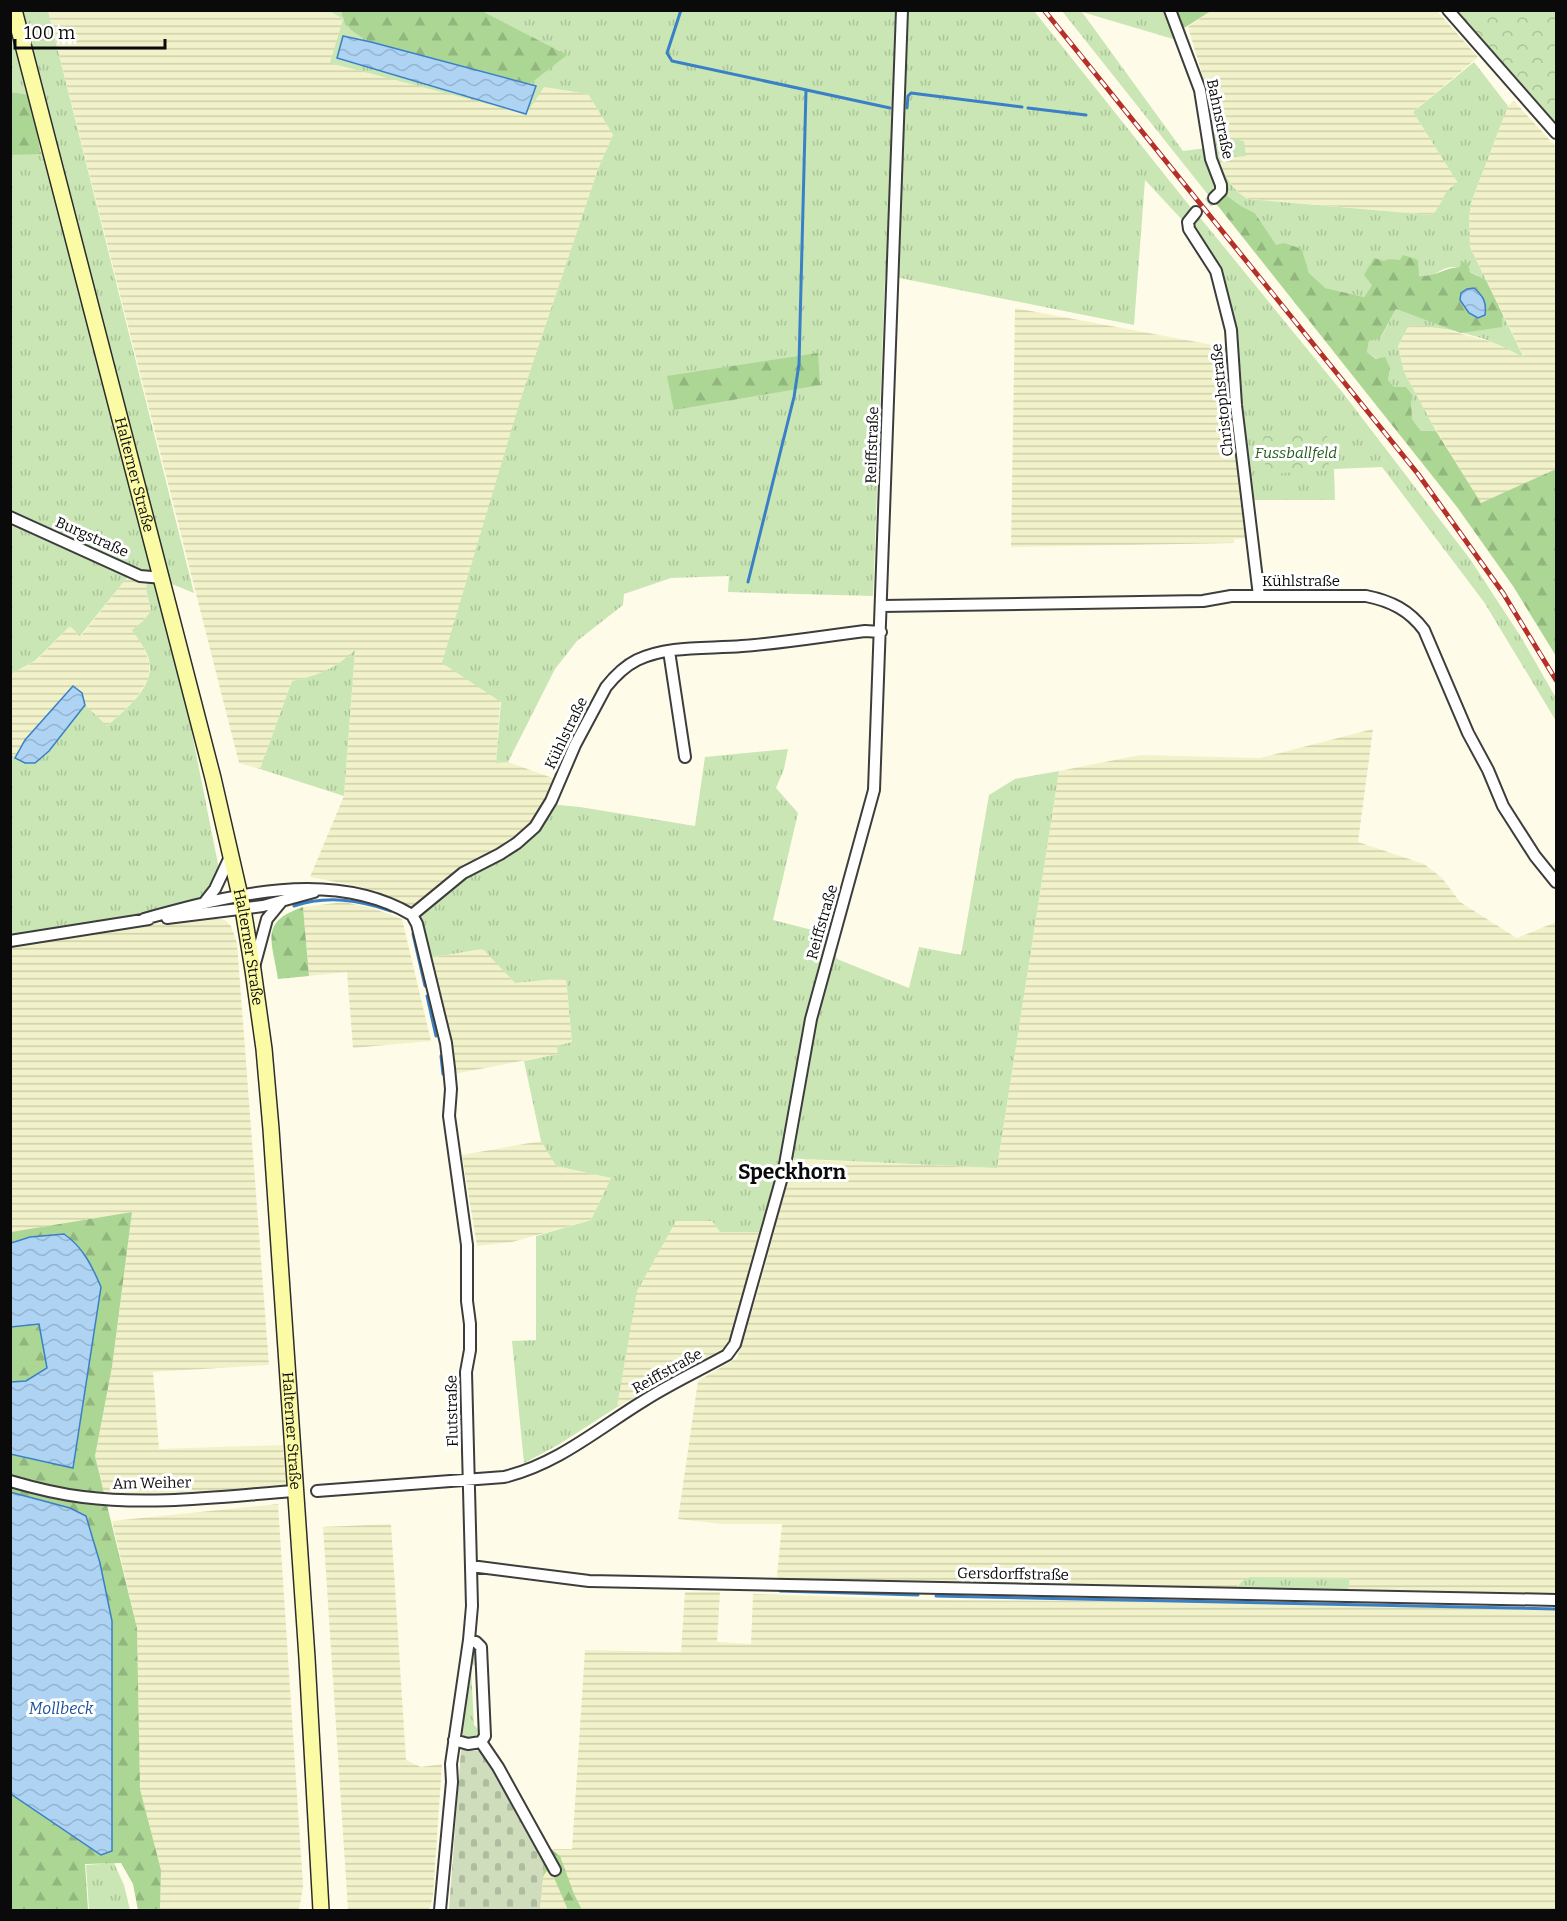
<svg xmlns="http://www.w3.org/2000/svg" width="1567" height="1921" viewBox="0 0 1567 1921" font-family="Bitter,serif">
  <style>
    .farmland { fill: url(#farmland-rules) }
    .grass { fill: url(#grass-tufts) }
    .forest { fill: url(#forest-firs) }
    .cemetery { fill: url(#cemetery-stones) }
    .park { fill: url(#park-crowns) }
    .water { fill: url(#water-waves); stroke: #3980c7; stroke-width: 1.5 }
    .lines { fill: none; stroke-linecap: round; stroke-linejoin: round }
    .stream { stroke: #3980c7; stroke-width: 3 }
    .street-tunnel { stroke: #d9d8c7; stroke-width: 10; stroke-dasharray: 10 5; stroke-linecap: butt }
    .street-casing { stroke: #3d3d3d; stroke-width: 14 }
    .secondary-casing { stroke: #2c2c2c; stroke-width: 18 }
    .street { stroke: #fff; stroke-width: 10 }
    .secondary { stroke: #fcfba5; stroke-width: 15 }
    .rail-casing { stroke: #b43029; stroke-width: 5 }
    .rail { stroke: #fff; stroke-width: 3; stroke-dasharray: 9; stroke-linecap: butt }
    .labels { text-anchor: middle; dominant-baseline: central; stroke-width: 6; stroke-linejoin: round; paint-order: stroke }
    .street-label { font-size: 15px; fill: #0a0a0a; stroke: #fff }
    .park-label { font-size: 15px; font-style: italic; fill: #255e1e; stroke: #fff }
    .water-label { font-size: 16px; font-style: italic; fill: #1a5395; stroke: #fff }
    .district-label { font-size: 21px; font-weight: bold; fill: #0a0a0a; stroke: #fff }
  </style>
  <defs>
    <pattern id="farmland-rules" width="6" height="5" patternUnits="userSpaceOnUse" patternTransform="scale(1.5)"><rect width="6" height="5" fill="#f2f2ca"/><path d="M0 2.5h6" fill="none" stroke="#ceceac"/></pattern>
    <pattern id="grass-tufts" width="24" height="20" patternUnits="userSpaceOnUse" patternTransform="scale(1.5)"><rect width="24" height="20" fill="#c9e6b4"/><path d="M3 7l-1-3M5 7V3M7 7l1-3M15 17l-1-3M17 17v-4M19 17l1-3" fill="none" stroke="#abc499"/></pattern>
    <pattern id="forest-firs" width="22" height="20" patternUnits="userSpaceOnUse" patternTransform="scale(1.5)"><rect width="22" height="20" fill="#abd694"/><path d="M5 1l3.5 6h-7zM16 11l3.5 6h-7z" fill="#92b67e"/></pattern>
    <pattern id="cemetery-stones" width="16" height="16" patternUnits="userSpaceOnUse" patternTransform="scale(1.5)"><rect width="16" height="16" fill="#cfddbc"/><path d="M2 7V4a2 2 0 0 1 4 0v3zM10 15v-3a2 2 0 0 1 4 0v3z" fill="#b0bca0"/></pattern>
    <pattern id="park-crowns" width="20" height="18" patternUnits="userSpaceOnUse" patternTransform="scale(1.5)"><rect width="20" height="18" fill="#c9e6b4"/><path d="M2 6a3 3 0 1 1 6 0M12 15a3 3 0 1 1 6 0" fill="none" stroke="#abc499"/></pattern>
    <pattern id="water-waves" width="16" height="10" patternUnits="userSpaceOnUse" patternTransform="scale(1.5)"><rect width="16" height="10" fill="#afd3f3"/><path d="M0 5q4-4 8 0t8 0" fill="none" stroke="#95b4cf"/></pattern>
  </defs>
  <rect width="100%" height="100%" fill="#fefce8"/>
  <path class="farmland" d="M48 11H329L343 19 331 63 544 87 588 94 613 135 598 169 521 398 496 763 508 762 558 780 534 824 412 913 358 886 310 877 344 796 355 651 334 668 316 676 292 681 260 769 239 763Z
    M1211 11H1437L1478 57 1413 112 1459 184 1442 200 1439 209 1432 215 1249 199 1241 195 1226 178 1220 164 1224 138 1215 133 1210 100 1188 27Z
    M1514 101 1556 147V469L1481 504 1427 415 1404 372 1398 346 1409 325 1433 326 1506 346 1524 357 1470 247 1469 216 1472 200 1508 106Z
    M1015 308 1229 348 1250 538 1234 539V543L1011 547Z
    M130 574 147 581 146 589 151 611 143 621 133 630 143 646 150 664 148 680 135 700 107 726 25 763 13 756 11 754 10 674 37 660 70 626 81 636Z
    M1373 729 1358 842 1424 864 1442 878 1460 902 1517 938 1556 922V1597L1348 1592 1350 1579 1238 1585 1237 1590 780 1580 777 1576 782 1524H722L678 1519 698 1381 737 1358 756 1298 794 1159 997 1168 1059 771 1140 755 1260 758Z
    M344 902 372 908 402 919 431 1041 353 1048 347 972 309 976 303 907Z
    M214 919 225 920 231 926 237 943 269 1365 153 1372 159 1449 283 1445 286 1487 135 1496H105L95 1456 112 1367 132 1212 11 1232V946L123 926Z
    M484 949 515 983 566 978 572 1043 558 1054 454 1074 428 958Z
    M541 1141 556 1166 611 1178 591 1220 512 1242 477 1246 462 1155Z
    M676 1221H712L720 1232H762L731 1341 725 1350 617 1407 637 1286Z
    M278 1504 303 1886 299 1910H160L161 1870 140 1789 137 1628 112 1521Z
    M391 1524 406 1760 421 1767 442 1764 433 1896 429 1910H348L323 1527Z
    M685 1592H720L717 1642 751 1644 753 1594 933 1600 1143 1601 1556 1610V1910H540L545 1857 553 1849H572L585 1650 681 1652Z"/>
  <path class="grass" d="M23 11H48L194 593 137 570 11 514V155L57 151Z
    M329 11H341L343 19 371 42 530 84 566 55 482 11H1034L1192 209 1185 223 1145 180 1134 325 885 275 873 596 728 592 729 576 671 578 624 594 623 605 577 641 555 669 508 762 496 763 501 702 442 663 521 398 598 169 613 135 588 94 544 87 526 114 330 63 343 19Z
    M1062 11H1167L1180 41 1082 12 1183 151 1206 148 1216 177 1217 189 1209 196Z
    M11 34 30 95 11 92Z
    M1474 62 1508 106 1472 200 1469 216 1470 247 1486 280C1474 274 1460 264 1447 268 1436 271 1433 279 1421 276 1409 274 1406 261 1389 259L1364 297 1324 288 1309 273 1302 249 1276 246 1255 213 1241 206 1222 192 1209 134 1215 133 1224 138 1244 141 1246 156 1223 158 1220 164C1227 179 1233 191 1248 199L1432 215C1445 203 1440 192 1458 183L1413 112Z
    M1198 215 1343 393 1470 559 1521 637 1556 698V721L1484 602 1382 467 1334 469 1335 500H1250L1236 344 1227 307 1191 228Z
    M1396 309 1421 318 1502 327 1503 315 1524 358C1491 337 1448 327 1409 325L1398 346 1404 372 1436 431H1421L1412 419 1411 393 1406 387H1394L1388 380 1390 368 1367 352 1369 341 1381 337Z
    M11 519 130 574 80 636 70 626 36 660 11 674Z
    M147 581 163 588 218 864C217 894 198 900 174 907L11 937 10 754 25 763H35L49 751 85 705 107 726C124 710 152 690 150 664 148 652 139 640 132 630L143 621 151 611 146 589Z
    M355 650 344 796 260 769 292 681C318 676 336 668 355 650Z
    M788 749 784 769 776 788 798 813 773 920 828 934 837 959 909 988 919 947 961 955 989 795 1015 779 1059 771 997 1168 783 1158 762 1232H720L712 1221H676L637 1291 617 1407 558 1445 524 1463 512 1341 536 1340V1236L591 1220 611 1178 556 1166 541 1141 524 1061 558 1054 557 1046 572 1042 566 978 515 983 483 949 428 958 420 919 423 913 471 872 526 844 539 831 557 805 580 807 695 826 705 757Z
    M1250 1577 1350 1578 1348 1592 1237 1590C1239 1582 1243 1580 1250 1577Z
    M473 1649 475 1650V1666L473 1664 471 1667 474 1725 479 1730V1734L474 1738 464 1736 461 1731Z
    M114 1863 124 1885 130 1910H89L86 1865Z"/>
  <path class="forest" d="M341 11H482L567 55 530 84 371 42C356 34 344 28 341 11Z
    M1173 11H1211L1181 30Z
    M11 92 30 95 41 154 11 155Z
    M1222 192 1241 206 1255 213 1276 245 1284 243 1302 249 1309 273 1325 288 1364 297 1372 285 1364 275 1374 258 1384 261 1389 259 1400 260 1403 255 1418 260 1419 276C1436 277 1443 268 1460 267L1461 262H1467L1470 272 1486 280 1503 315 1502 327 1461 333 1396 309 1380 338 1369 341 1367 352 1376 359 1385 357 1390 368 1388 380 1394 387H1406L1411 393 1412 419 1421 431H1436L1481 503 1556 469V656L1513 586 1457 507 1214 201Z
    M818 353 820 385 674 410 667 376Z
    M303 907 309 976 278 979C272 940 259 922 303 907Z
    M132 1212 112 1367 95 1456 137 1628 140 1789 161 1870 160 1910H138L133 1884 121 1863 85 1864 88 1910H11V1232Z
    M529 1832 560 1856 574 1894 582 1910H568L549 1866 534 1893Z"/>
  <path class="cemetery" d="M461 1750 485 1751 545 1857 540 1910H449Z"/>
  <path class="park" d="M1448 11H1556V132Z
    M1327 432 1329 470 1266 474 1263 436Z"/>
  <path class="water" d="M343 36 371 42 536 86 526 114 337 58Z
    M1474 288C1483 296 1487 302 1485 315L1478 318 1469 313 1460 300 1461 293 1467 289Z
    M73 686 82 693 85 705 49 751 35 763H25L15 758 25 740Z
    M64 1234C83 1247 92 1266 101 1287L73 1468 10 1454 11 1382 26 1381 47 1368 39 1324 11 1327V1243L30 1237Z
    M10 1492 70 1508 86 1516 100 1563 112 1621V1851L101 1855 11 1794Z"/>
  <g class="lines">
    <path class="stream" d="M681 10 667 53 672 61 890 108
      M907 108 908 96 911 93 1022 107
      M1028 108 1086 115
      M748 582 794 397 799 364 806 90
      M294 906C327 895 359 900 391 911
      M413 934 425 986
      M427 996 436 1036
      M441 1056 443 1074
      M780 1591 918 1595
      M936 1596 1556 1609"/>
    <path class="street-tunnel" d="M1196 212 1214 198"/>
    <defs>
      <path id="street" d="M1170 10 1200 90 1211 159 1221 185V191L1214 198
        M1448 10 1556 133
        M1196 212 1188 222 1189 229 1216 271 1231 330 1236 405 1259 596
        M10 517 140 576 163 578
        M882 606 1203 601 1231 596H1366C1391 601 1409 610 1424 630L1468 733 1488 770 1503 806 1535 856 1556 882
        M669 651 685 757
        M204 903 215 889 231 855
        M412 915 417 924 446 1043 449 1068 451 1089 449 1116 467 1245V1301L470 1324V1350L466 1372 472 1606 469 1640 451 1764 452 1782 440 1910
        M167 918 263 906 314 892
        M144 919C228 896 331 867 412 915L463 873 500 854 517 843 535 827 551 801 575 745 606 687C614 677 625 666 637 660 669 645 708 649 742 646 783 643 824 636 865 631L881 632
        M10 941 149 919
        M254 967 267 919 281 902
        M10 1481C34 1488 58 1494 83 1497 153 1506 225 1496 295 1491
        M317 1491 504 1477C558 1464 599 1428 645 1400 672 1383 700 1370 727 1355L735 1344 784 1170 811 1019 874 790 902 10
        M471 1566 589 1581 1556 1600
        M469 1640 476 1642 481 1647 485 1736 481 1742
        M454 1740 468 1744 481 1742
        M481 1742 498 1767 555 1870"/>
      <g id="secondary">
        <path id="s1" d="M14 10 213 778 243 909 253 970 264 1049 271 1129 307 1658 321 1910"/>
      </g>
    </defs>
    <use href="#street" class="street-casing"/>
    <use href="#secondary" class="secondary-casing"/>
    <use href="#street" class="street"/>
    <use href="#secondary" class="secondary"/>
    <defs>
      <path id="rail" d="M1044 10 1418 474 1503 593 1556 680"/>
    </defs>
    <use href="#rail" class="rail-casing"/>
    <use href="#rail" class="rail"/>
  </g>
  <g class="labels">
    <g class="street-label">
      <text transform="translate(1220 119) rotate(78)">Bahnstraße</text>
      <text transform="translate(1222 400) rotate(-96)">Christophstraße</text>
      <text transform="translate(872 445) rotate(-88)">Reiffstraße</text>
      <text stroke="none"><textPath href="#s1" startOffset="480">Halterner Straße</textPath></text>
      <text transform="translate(92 537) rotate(24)">Burgstraße</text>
      <text x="1301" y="581">Kühlstraße</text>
      <text transform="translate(566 733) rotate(-64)">Kühlstraße</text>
      <text transform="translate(822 922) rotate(-74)">Reiffstraße</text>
      <text stroke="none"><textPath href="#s1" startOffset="966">Halterner Straße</textPath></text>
      <text transform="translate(667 1371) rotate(-29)">Reiffstraße</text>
      <text transform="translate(452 1411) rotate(-91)">Flutstraße</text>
      <text stroke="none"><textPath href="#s1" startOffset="1452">Halterner Straße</textPath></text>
      <text transform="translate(152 1483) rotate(-1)">Am Weiher</text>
      <text transform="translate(1013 1574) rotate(1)">Gersdorffstraße</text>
    </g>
    <g class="park-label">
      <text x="1296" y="453">Fussballfeld</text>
    </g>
    <g class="water-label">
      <text x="61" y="1708">Mollbeck</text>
    </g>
    <g class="district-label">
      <text x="792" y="1172">Speckhorn</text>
    </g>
  </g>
  <rect width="1567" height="1921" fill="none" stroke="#0a0a0a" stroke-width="24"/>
  <path d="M15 39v9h150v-9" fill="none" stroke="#0a0a0a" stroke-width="3"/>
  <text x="24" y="39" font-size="18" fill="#0a0a0a" stroke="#ffffff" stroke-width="4.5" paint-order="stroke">100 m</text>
</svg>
